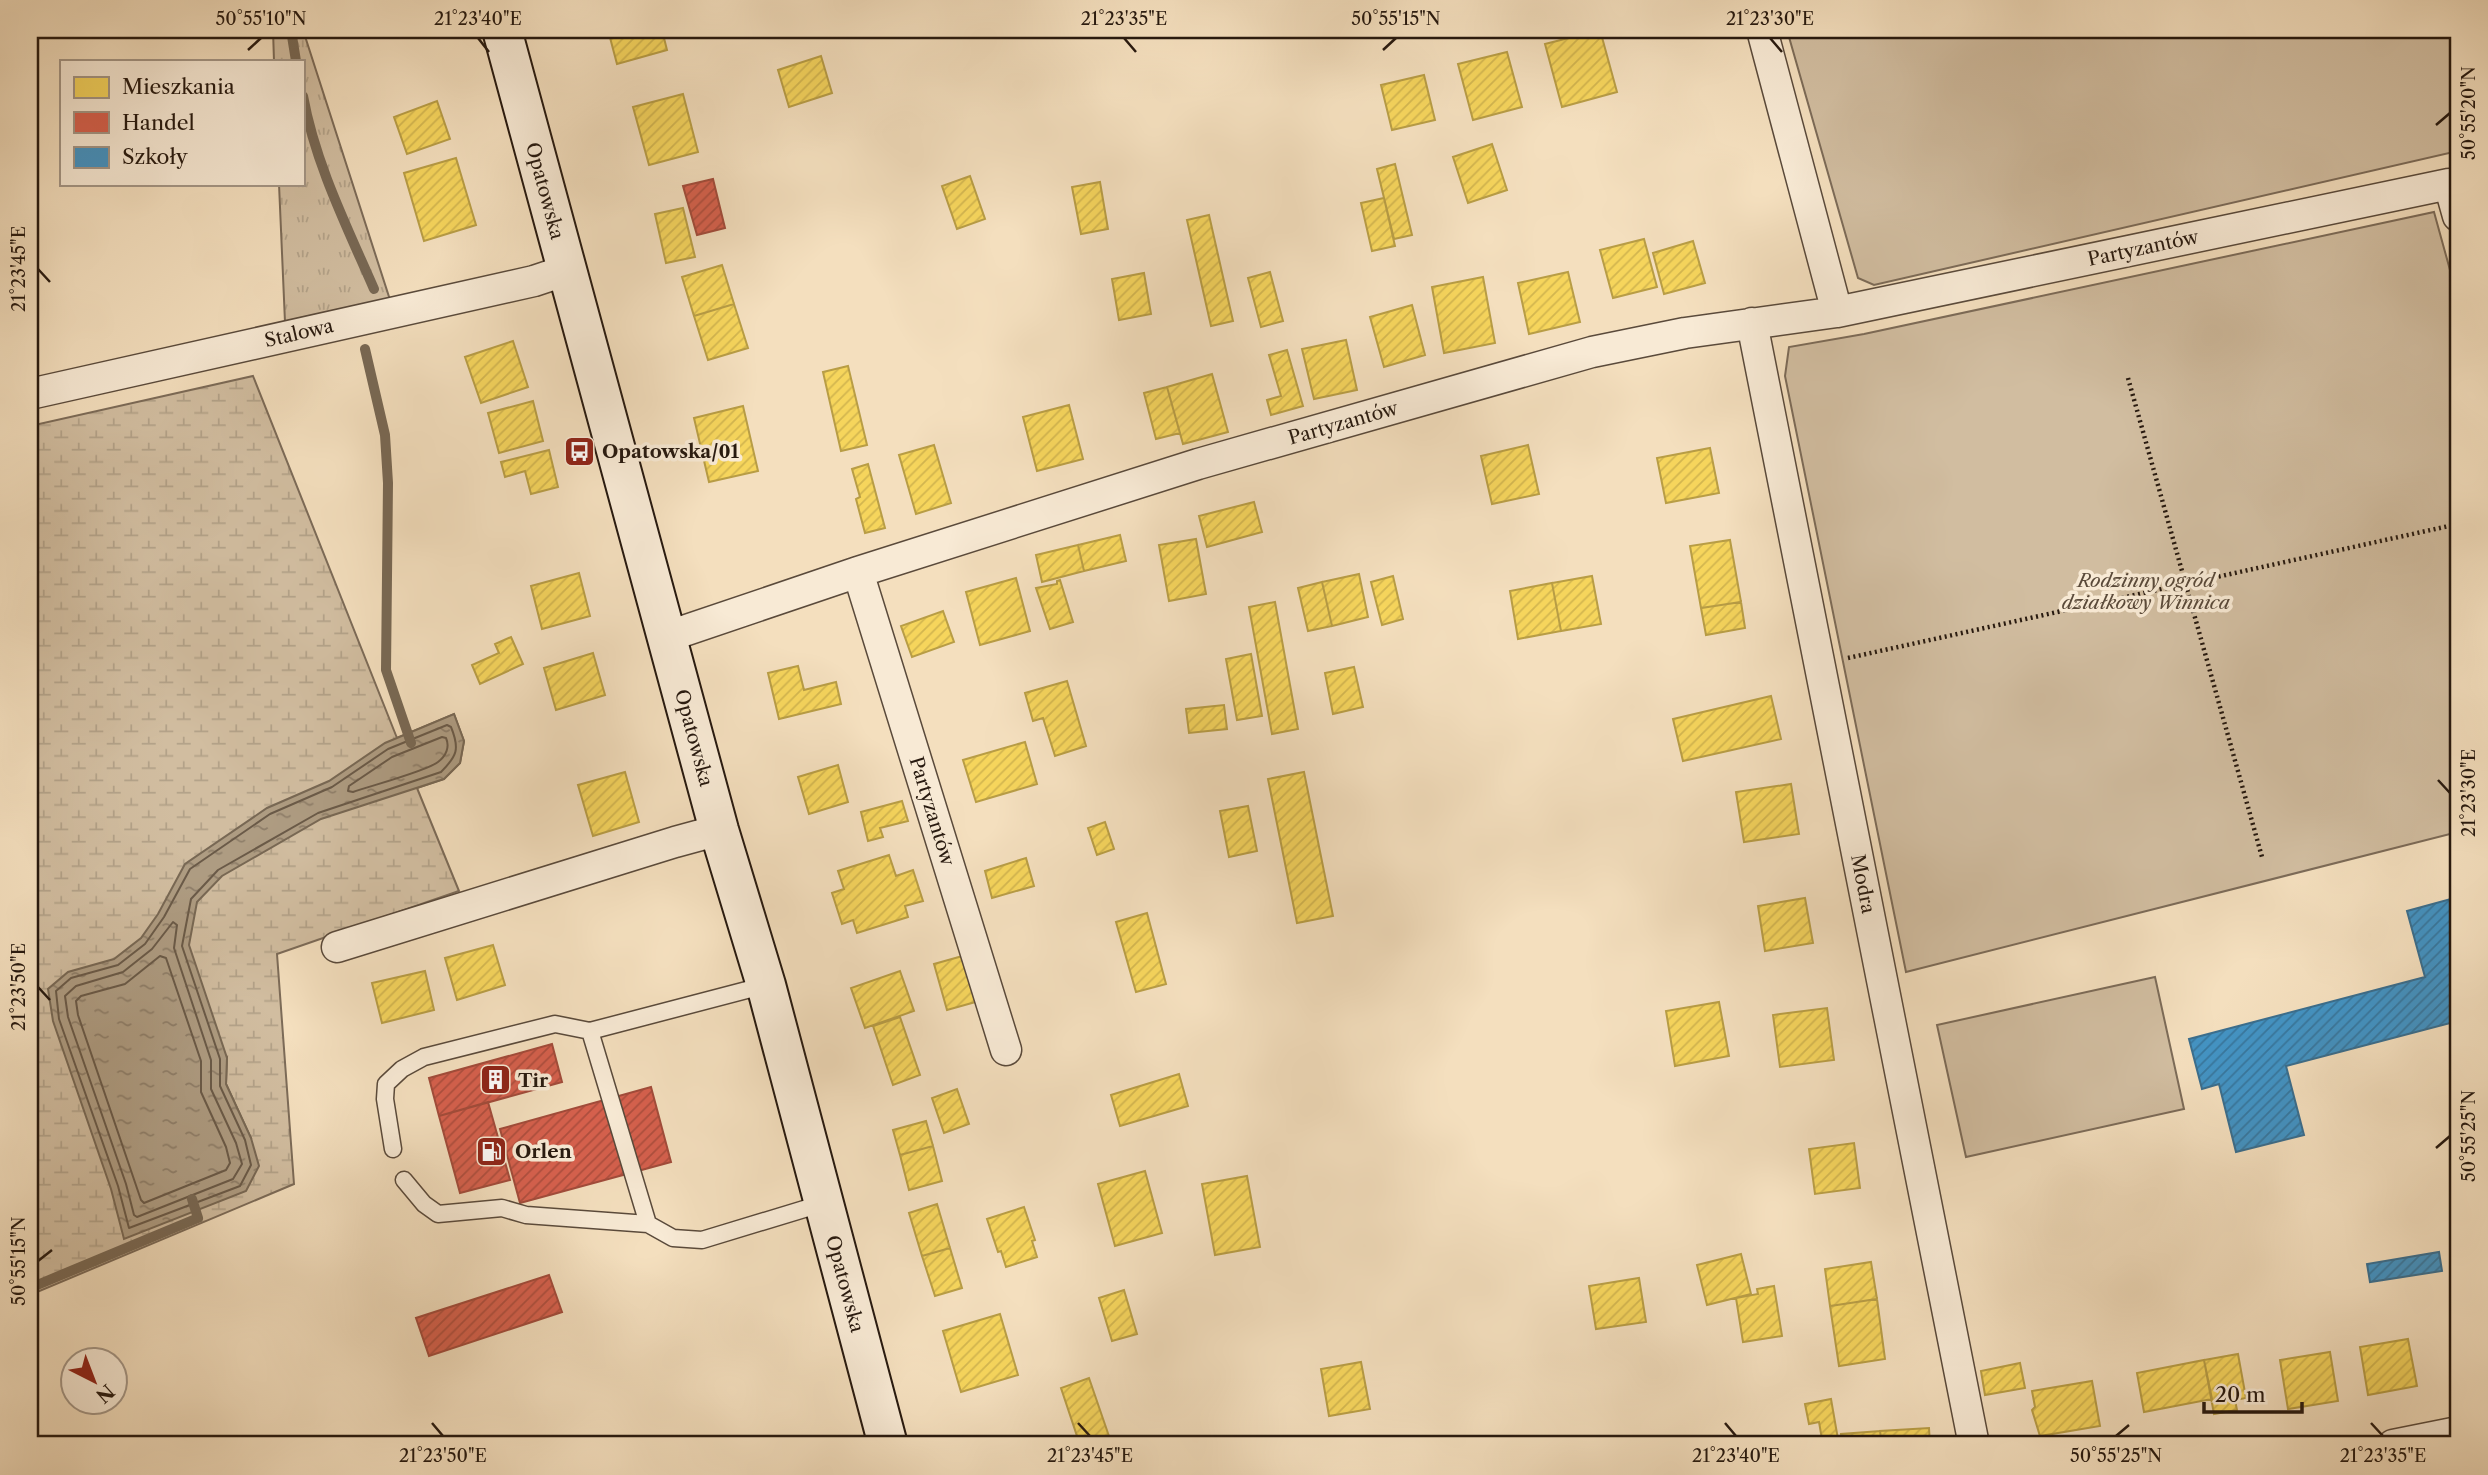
<svg xmlns="http://www.w3.org/2000/svg" width="2488" height="1475" viewBox="0 0 2488 1475" font-family="'Libre Caslon Text',serif">
  <style>
    .grass { fill: url(#grass-tufts); stroke: #7c6b58; stroke-width: 2 }
    .wetland { fill: url(#wetland-marsh); stroke: #7c6b58; stroke-width: 2; fill-rule: evenodd }
    .green { fill: #d1bda0; stroke: #7c6b58; stroke-width: 2 }
    .water { fill: url(#water-ripples); stroke: #786854; stroke-width: 2 }
    .homes { fill: url(#homes-hatch); stroke: #b89d45; stroke-width: 2 }
    .shops { fill: url(#shops-hatch); stroke: #a24b3a; stroke-width: 2 }
    .schools { fill: url(#schools-hatch); stroke: #3b6e8d; stroke-width: 2 }
    .lines { fill: none; stroke-linecap: round; stroke-linejoin: round }
    .shore { stroke: #6a5a48; stroke-width: 2 }
    .stream { stroke: #786854; stroke-width: 10 }
    .lane-casing { stroke: #5a4a3b; stroke-width: 19 }
    .street-casing { stroke: #5a4a3b; stroke-width: 33 }
    .secondary-casing { stroke: #27190f; stroke-width: 42 }
    .path { stroke: #27190f; stroke-width: 4.5; stroke-dasharray: 2 3.5; stroke-linecap: butt }
    .lane { stroke: #f8ead5; stroke-width: 16 }
    .street { stroke: #f8ead5; stroke-width: 30 }
    .secondary { stroke: #f8ead5; stroke-width: 38 }
    .ticks { fill: none; stroke: #27190f; stroke-width: 2.5 }
    .labels { text-anchor: middle; dominant-baseline: central; stroke-width: 7; stroke-linejoin: round; paint-order: stroke }
    .street-label { font-size: 19px; fill: #27190f; stroke: #f8ead5 }
    .poi-label { font-size: 19px; font-weight: bold; fill: #27190f; stroke: #f8ead5; text-anchor: start }
    .park-label { font-size: 19px; font-style: italic; fill: #5a4a3a; stroke: #f8ead5 }
    .neatline { fill: none; stroke: #27190f; stroke-width: 2.5 }
    .ticks-label { font-size: 18px; text-anchor: middle; fill: #27190f }
  </style>
  <defs>
    <pattern id="grass-tufts" width="24" height="20" patternUnits="userSpaceOnUse" patternTransform="scale(1.75)"><rect width="24" height="20" fill="#d1bda0"/><path d="M3 7l-1-3M5 7V3M7 7l1-3M15 17l-1-3M17 17v-4M19 17l1-3" fill="none" stroke="#b3a289"/></pattern>
    <pattern id="wetland-marsh" width="20" height="14" patternUnits="userSpaceOnUse" patternTransform="scale(1.75)"><rect width="20" height="14" fill="#d1bda0"/><path d="M1 5h8M5 5V1M11 12h8M15 12V8" fill="none" stroke="#b3a289"/></pattern>
    <pattern id="water-ripples" width="26" height="14" patternUnits="userSpaceOnUse" patternTransform="scale(1.75)"><rect width="26" height="14" fill="#ae9c82"/><path d="M2 4q2-2 4 0t4 0M15 11q2-2 4 0t4 0" fill="none" stroke="#8e7e69"/></pattern>
    <pattern id="homes-hatch" width="6" height="6" patternUnits="userSpaceOnUse" patternTransform="scale(1.75)"><rect width="6" height="6" fill="#f6d55c"/><path d="M-1 1l2-2M0 6l6-6M5 7l2-2" fill="none" stroke="#d3b64f"/></pattern>
    <pattern id="shops-hatch" width="6" height="6" patternUnits="userSpaceOnUse" patternTransform="scale(1.75)"><rect width="6" height="6" fill="#d6604d"/><path d="M-1 1l2-2M0 6l6-6M5 7l2-2" fill="none" stroke="#ae4e3e"/></pattern>
    <pattern id="schools-hatch" width="6" height="6" patternUnits="userSpaceOnUse" patternTransform="scale(1.75)"><rect width="6" height="6" fill="#4393c3"/><path d="M-1 1l2-2M0 6l6-6M5 7l2-2" fill="none" stroke="#38779d"/></pattern>
  </defs>
  <rect width="100%" height="100%" fill="#f4dfbe"/>
  <filter id="stains"><feTurbulence type="fractalNoise" baseFrequency=".00286" numOctaves="4"/><feColorMatrix values="0 0 0 0 .2 0 0 0 0 .09 0 0 0 0 .02 0 0 0 .5 -.17"/></filter>
  <radialGradient id="worn" r=".72"><stop offset=".6" stop-color="#630" stop-opacity="0"/><stop offset="1" stop-color="#630" stop-opacity=".3"/></radialGradient>
  <path class="grass" d="M273 30H303L391 303 285 322 279 184H303V61H274Z"/>
  <path class="wetland" d="M253 376 397 738 454 714 464 741 460 763 444 779 417 788 459 891 277 954 294 1184 30 1295V426ZM227 1058 226 1084 251 1138 139 1168Z"/>
  <path class="green" d="M1787 30H2458V151L1874 285 1858 278Z
    M2434 212 2458 299V832L1906 972 1785 376 1789 347 1864 334Z
    M2155 977 2184 1109 1966 1157 1937 1025Z"/>
  <path class="water" d="M454 714 464 741 460 763 444 779 321 819 222 876 197 902 189 945 227 1058 226 1084 251 1138 259 1166 246 1191 124 1239 111 1189 53 1021 48 989 68 972 114 959 141 938 158 914 185 864 267 808 329 781 385 743Z"/>
  <path class="homes" d="M608 30H662L667 50 617 64Z
    M1600 30 1617 92 1562 107 1545 44Z
    M1507 52 1522 107 1473 120 1458 64Z
    M821 56 832 93 789 107 778 70Z
    M1424 75 1435 120 1392 130 1381 85Z
    M683 94 698 152 649 165 633 107Z
    M437 101 450 139 407 154 394 117Z
    M1492 144 1507 190 1468 203 1453 157Z
    M456 158 476 225 424 241 404 173Z
    M1395 164 1412 235 1394 239 1377 169Z
    M970 176 985 219 957 229 942 186Z
    M1100 182 1108 229 1081 234 1072 187Z
    M1384 198 1395 246 1372 251 1361 203Z
    M683 208 695 257 666 263 655 214Z
    M1209 215 1233 321 1211 326 1187 220Z
    M1644 239 1657 287 1613 298 1600 250Z
    M1693 241 1705 283 1664 294 1653 253Z
    M722 265 734 304 694 316 682 277Z
    M1270 272 1283 321 1261 327 1248 278Z
    M1568 272 1580 322 1529 334 1518 283Z
    M1144 273 1151 314 1119 320 1112 279Z
    M1483 277 1495 343 1444 353 1432 287Z
    M734 304 748 348 708 360 694 316Z
    M1412 305 1425 355 1384 367 1370 317Z
    M1346 340 1357 390 1314 399 1302 349Z
    M513 341 528 387 481 403 465 357Z
    M1287 350 1303 406 1271 415 1267 400 1281 396 1269 355Z
    M848 366 867 445 841 451 823 372Z
    M1212 374 1228 432 1183 444 1167 387Z
    M1167 387 1180 433 1156 439 1144 393Z
    M533 401 543 441 499 453 488 413Z
    M1069 405 1083 459 1037 471 1023 417Z
    M743 406 758 471 709 482 694 418Z
    M934 445 951 503 916 514 899 455Z
    M1528 445 1539 494 1492 504 1481 456Z
    M1710 448 1719 493 1666 503 1657 458Z
    M549 450 558 487 531 494 525 471 505 477 501 462Z
    M868 464 885 528 865 533 856 499 860 497 852 469Z
    M1254 502 1262 532 1207 547 1199 516Z
    M1120 535 1126 561 1084 571 1078 545Z
    M1196 539 1206 594 1169 601 1159 545Z
    M1730 540 1741 602 1701 608 1690 546Z
    M1078 545 1084 571 1042 582 1036 555Z
    M579 573 590 616 542 629 531 586Z
    M1359 574 1368 617 1332 626 1322 582Z
    M1393 576 1403 619 1382 625 1371 582Z
    M1592 576 1601 624 1561 631 1552 583Z
    M1016 578 1030 631 980 645 966 592Z
    M1060 580 1073 622 1050 629 1036 588 1057 584V581Z
    M1322 582 1332 626 1308 631 1298 588Z
    M1552 583 1561 631 1518 639 1510 591Z
    M1275 602 1298 729 1272 734 1249 607Z
    M1741 602 1745 628 1706 635 1701 608Z
    M943 611 954 642 912 657 901 626Z
    M511 637 523 664 480 684 472 665 499 653 495 644Z
    M593 653 605 695 556 710 544 668Z
    M1251 654 1262 716 1237 720 1226 659Z
    M798 666 804 690 836 682 841 704 779 719 768 673Z
    M1354 667 1363 707 1333 714 1325 673Z
    M1067 681 1086 746 1055 756 1043 718 1033 721 1025 693Z
    M1771 696 1781 739 1683 761 1673 719Z
    M1224 705 1227 729 1189 733 1186 709Z
    M1025 742 1037 784 976 802 963 760Z
    M838 765 848 802 809 814 798 777Z
    M625 772 639 822 593 836 578 785Z
    M1304 772 1333 916 1297 923 1268 779Z
    M1791 784 1799 834 1744 842 1736 792Z
    M902 801 908 821 880 828 883 837 868 841 861 812Z
    M1248 806 1257 851 1229 857 1220 811Z
    M1105 822 1114 849 1097 855 1088 828Z
    M889 855 896 876 913 870 923 901 905 906 908 917 857 933 853 920 842 924 832 893 844 889 838 871Z
    M1026 858 1034 886 992 898 985 871Z
    M1805 898 1813 943 1765 951 1758 906Z
    M1147 913 1166 984 1136 992 1116 922Z
    M493 945 505 985 457 1000 445 958Z
    M966 955 979 1001 947 1010 934 964Z
    M425 971 434 1010 382 1023 372 983Z
    M900 971 914 1011 865 1028 851 988Z
    M1719 1002 1729 1056 1675 1066 1666 1011Z
    M1827 1008 1834 1060 1780 1067 1773 1015Z
    M900 1017 920 1075 893 1085 873 1026Z
    M1179 1074 1188 1106 1120 1126 1111 1095Z
    M957 1089 969 1124 944 1133 932 1098Z
    M926 1121 933 1146 900 1155 893 1130Z
    M1854 1143 1860 1188 1815 1194 1809 1149Z
    M933 1146 942 1181 909 1190 900 1155Z
    M1145 1171 1162 1233 1115 1246 1098 1184Z
    M1247 1176 1260 1247 1215 1255 1202 1184Z
    M937 1204 950 1248 922 1256 909 1213Z
    M1024 1207 1035 1240 1032 1241 1037 1257 1006 1267 1001 1251 998 1252 987 1219Z
    M950 1248 962 1288 935 1296 922 1256Z
    M1741 1254 1751 1294 1707 1305 1697 1265Z
    M1871 1262 1877 1299 1830 1306 1825 1269Z
    M1639 1278 1646 1322 1596 1329 1589 1286Z
    M1774 1286 1782 1336 1743 1342 1736 1298 1758 1294 1757 1289Z
    M1124 1290 1137 1334 1112 1341 1099 1298Z
    M1877 1299 1885 1359 1839 1366 1830 1306Z
    M1000 1314 1018 1375 961 1392 943 1331Z
    M2408 1339 2417 1386 2368 1395 2360 1347Z
    M2330 1352 2338 1401 2288 1409 2280 1360Z
    M2238 1354 2246 1398 2235 1400 2237 1410 2214 1414 2204 1360Z
    M2204 1360 2212 1399 2144 1412 2137 1373Z
    M1361 1362 1370 1409 1329 1416 1321 1369Z
    M2020 1363 2025 1388 1985 1395 1981 1371Z
    M1089 1378 1112 1445H1080L1061 1388Z
    M2092 1381 2100 1426 2040 1436 2032 1410 2035 1407 2032 1391Z
    M1831 1399 1839 1445H1823L1819 1422 1809 1424 1805 1404Z
    M1929 1428 1930 1445H1882L1880 1431Z
    M1880 1431 1882 1445H1842L1841 1434Z"/>
  <path class="shops" d="M713 179 725 228 697 235 683 186Z
    M552 1044 562 1082 439 1116 429 1078Z
    M651 1087 671 1162 520 1203 500 1129Z
    M488 1102 510 1180 460 1193 439 1116Z
    M549 1275 562 1312 429 1356 416 1318Z"/>
  <path class="schools" d="M2458 897V1021L2286 1066 2304 1135 2236 1152 2219 1084 2202 1089 2189 1039 2425 977 2407 911Z
    M2439 1252 2442 1271 2370 1282 2367 1264Z"/>
  <g class="lines">
    <path class="shore" d="M447 725 451 727C460 749 457 756 441 772L318 813 218 870 191 899 182 946 220 1059V1086L245 1140 251 1165 240 1186 129 1228 118 1186 59 1019 56 991 71 978 118 965 145 944 164 917 190 869 270 814 332 787 388 749Z
      M442 737 446 738C450 747 446 756 438 762 427 771 370 786 353 792L348 791 349 786 392 757Z
      M173 922 177 925 174 948 211 1060V1089L236 1143 242 1164 233 1179 137 1217 134 1215 126 1184 68 1017 65 996 76 986 123 972 152 949Z
      M160 956 166 958 201 1061V1092L226 1147 230 1163 226 1170 144 1203 141 1200 78 1015 76 1001 81 996 125 984Z"/>
    <path class="stream" d="M291 30 296 61
      M303 96C315 163 347 227 374 289
      M365 349 385 435 388 483 386 670 411 743
      M30 1288 198 1218 192 1199"/>
    <defs>
      <path id="lane" d="M766 985 590 1031 648 1224 673 1238 702 1240 824 1203
        M393 1149 385 1099 386 1084 402 1069 424 1057 555 1024 590 1031
        M404 1180 424 1204 438 1214 502 1208 526 1215 648 1224"/>
      <path id="street" d="M1762 30 1837 312
        M1752 323 1974 1445
        M30 394 534 281 567 270
        M858 572 1006 1050
        M666 637 858 572 1198 464 1592 352 1685 333 1837 312 2449 184 2458 216
        M337 947 675 842 719 830
        M2393 1445 2458 1432"/>
      <path id="secondary" d="M502 30 719 830 766 985 888 1445"/>
    </defs>
    <use href="#lane" class="lane-casing"/>
    <use href="#street" class="street-casing"/>
    <use href="#secondary" class="secondary-casing"/>
    <path class="path" d="M2128 378 2262 857
      M1848 658 2458 524"/>
    <use href="#lane" class="lane"/>
    <use href="#street" class="street"/>
    <use href="#secondary" class="secondary"/>
  </g>
  <path class="ticks" d="M478 38 489 52M1124 38 1136 52M1770 38 1782 52M248 50 261 38M1383 50 1396 38M2436 125 2450 113M38 269 50 282M2438 780 2450 793M38 987 50 1000M2436 1148 2450 1136M38 1261 52 1250M432 1423 443 1436M1078 1423 1090 1436M1725 1423 1736 1436M2371 1423 2383 1436M2116 1436 2129 1425"/>
  <defs>
    <symbol id="bus-square" viewBox="-11 -11 22 22"><rect x="-9" y="-9" width="18" height="18" rx="4" fill="#8f2418" stroke="#f8ead5"/><path d="M-5-6H5V4H4V6H2V4H-2V6H-4V4H-5ZM-3.5-4V0h7V-4ZM-3.5 1.2v1.5H-2V1.2ZM2 1.2v1.5H3.5V1.2Z" fill="#fff"/></symbol>
    <symbol id="building-square" viewBox="-11 -11 22 22"><rect x="-9" y="-9" width="18" height="18" rx="4" fill="#8f2418" stroke="#f8ead5"/><path d="M-4-6H4V6H1V3H-1V6H-4ZM-2.5-4.3h1.7v1.8h-1.7ZM.8-4.3h1.7v1.8H.8ZM-2.5-1h1.7V.8h-1.7ZM.8-1h1.7V.8H.8Z" fill="#fff"/></symbol>
    <symbol id="fuel-square" viewBox="-11 -11 22 22"><rect x="-9" y="-9" width="18" height="18" rx="4" fill="#8f2418" stroke="#f8ead5"/><path d="M-5.5-6h7V0h2V4h1.3V-2.5L3-4.5l.8-.8L6-3V5H2.5V1h-1V6h-7ZM-4.2-4.7v3.2H.2V-4.7Z" fill="#fff"/></symbol>
  </defs>
  <g fill-rule="evenodd">
    <use href="#bus-square" x="562" y="434" width="35" height="35"/>
    <use href="#building-square" x="478" y="1062" width="35" height="35"/>
    <use href="#fuel-square" x="474" y="1134" width="35" height="35"/>
  </g>
  <g class="labels">
    <g class="street-label">
      <text transform="translate(545 191) rotate(75)">Opatowska</text>
      <text transform="translate(2143 248) rotate(-12)">Partyzantów</text>
      <text transform="translate(299 333) rotate(-13)">Stalowa</text>
      <text transform="translate(1343 423) rotate(-16)">Partyzantów</text>
      <text transform="translate(694 738) rotate(75)">Opatowska</text>
      <text transform="translate(932 811) rotate(73)">Partyzantów</text>
      <text transform="translate(1863 884) rotate(79)">Modra</text>
      <text transform="translate(845 1284) rotate(75)">Opatowska</text>
    </g>
    <g class="poi-label">
      <text x="602" y="451">Opatowska/01</text>
      <text x="518" y="1080">Tir</text>
      <text x="515" y="1151">Orlen</text>
    </g>
    <g class="park-label">
      <text x="2146" y="580">Rodzinny ogród<tspan x="2146" dy="22">działkowy Winnica</tspan></text>
    </g>
  </g>
  <rect width="2488" height="1475" fill="none" stroke="#f4dfbe" stroke-width="77"/>
  <rect x="60" y="60" width="245" height="126" fill="#f8ead5" stroke="#a49686" stroke-width="2"/>
  <rect x="74" y="77" width="35" height="21" fill="#f6d55c" stroke="#a49686" stroke-width="2"/>
  <text x="122" y="94" font-size="21" fill="#27190f">Mieszkania</text>
  <rect x="74" y="112" width="35" height="21" fill="#d6604d" stroke="#a49686" stroke-width="2"/>
  <text x="122" y="130" font-size="21" fill="#27190f">Handel</text>
  <rect x="74" y="147" width="35" height="21" fill="#4393c3" stroke="#a49686" stroke-width="2"/>
  <text x="122" y="164" font-size="21" fill="#27190f">Szkoły</text>
  <g transform="translate(94 1381) rotate(138)"><circle r="33" fill="#f8ead5" stroke="#a49686" stroke-width="2"/>
  <path d="M0-5L12 26L0 18L-12 26Z" fill="#8f2418"/>
  <text y="-10" font-size="19" font-weight="bold" text-anchor="middle" fill="#27190f">N</text>
  </g>
  <path d="M2204 1402v10h98v-10" fill="none" stroke="#27190f" stroke-width="3.5"/>
  <text x="2215" y="1402" font-size="21" fill="#27190f" stroke="#f8ead5" stroke-width="5" paint-order="stroke">20 m</text>
  <rect x="38" y="38" width="2412" height="1398" class="neatline"/>
  <g class="ticks-label">
    <text x="261" y="25">50°55'10"N</text>
    <text x="478" y="25">21°23'40"E</text>
    <text x="1124" y="25">21°23'35"E</text>
    <text x="1396" y="25">50°55'15"N</text>
    <text x="1770" y="25">21°23'30"E</text>
    <text transform="translate(2469 113) rotate(-90)" y="6">50°55'20"N</text>
    <text transform="translate(19 269) rotate(-90)" y="6">21°23'45"E</text>
    <text transform="translate(2469 793) rotate(-90)" y="6">21°23'30"E</text>
    <text transform="translate(19 987) rotate(-90)" y="6">21°23'50"E</text>
    <text transform="translate(2469 1136) rotate(-90)" y="6">50°55'25"N</text>
    <text transform="translate(19 1261) rotate(-90)" y="6">50°55'15"N</text>
    <text x="443" y="1462">21°23'50"E</text>
    <text x="1090" y="1462">21°23'45"E</text>
    <text x="1736" y="1462">21°23'40"E</text>
    <text x="2116" y="1462">50°55'25"N</text>
    <text x="2383" y="1462">21°23'35"E</text>
  </g>
  <rect width="100%" height="100%" filter="url(#stains)"/>
  <rect width="100%" height="100%" fill="url(#worn)"/>
</svg>
